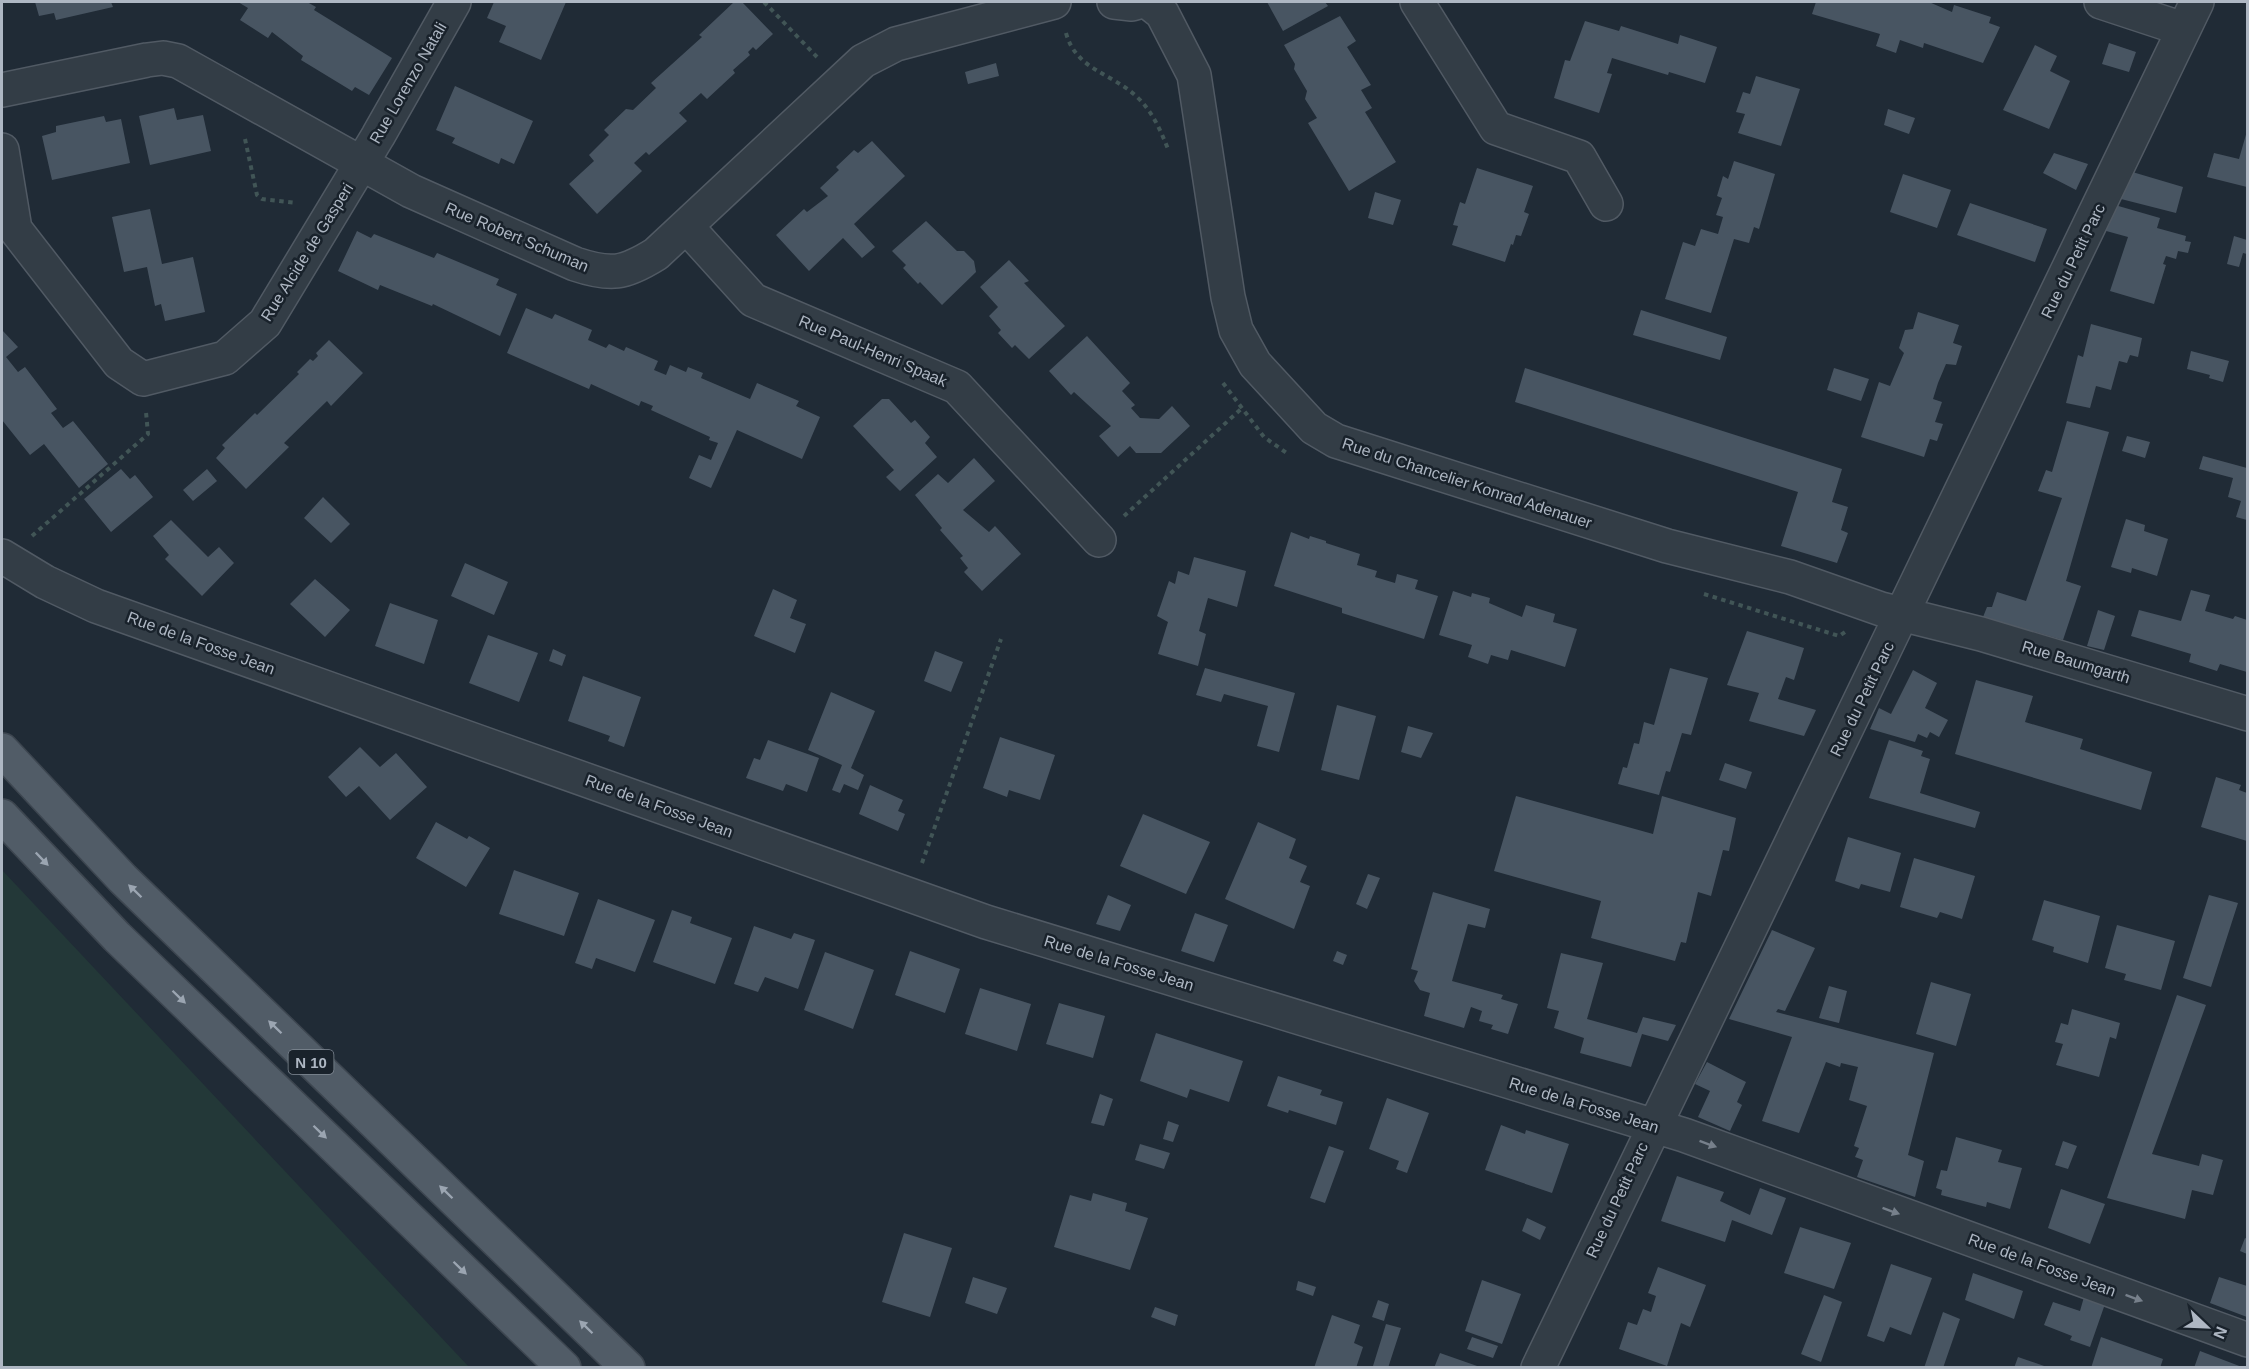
<svg xmlns="http://www.w3.org/2000/svg" width="2249" height="1369" viewBox="0 0 2249 1369" font-family="Arial,sans-serif">
  <style>
    .green { fill: #233838 }
    .building { fill: #485562 }
    .lines { fill: none; stroke-linecap: round; stroke-linejoin: round }
    .street-casing { stroke: #515a64; stroke-width: 36 }
    .primary-casing { stroke: #3d4650; stroke-width: 36 }
    .path { stroke: #415556; stroke-width: 4; stroke-dasharray: 4.5 4.5; stroke-linecap: butt }
    .street { stroke: #333d46; stroke-width: 33 }
    .primary { stroke: #515c67; stroke-width: 33 }
    .oneway { fill: #9ba5b1 }
    .oneway2 { fill: #77808b }
    .labels { text-anchor: middle; dominant-baseline: central; stroke-width: 5; stroke-linejoin: round; paint-order: stroke }
    .shield { fill: #19222b; stroke: #818a95; stroke-width: 1.5 }
    .shield-label { font-size: 15px; font-weight: bold; fill: #aeb7c3 }
    .street-label { font-size: 16px; fill: #aeb7c3; stroke: #19222b }
  </style>
  <rect width="100%" height="100%" fill="#202b36"/>
  <path class="green" d="M2 870 469 1367H2Z"/>
  <path class="building" d="M35 2H111L113 7 56 20 54 13 39 16Z
    M238 2H307L316 7 314 10 392 58 369 95 355 87 352 91 301 60 303 56 272 32 268 38 240 20 248 8Z
    M494 2H566L541 60 499 42 506 26 487 18Z
    M734 2H742L773 34 756 50 753 47 748 52 750 55 733 70 735 73 707 99 701 93 679 113 687 121 649 155 646 152 634 163 642 171 597 214 569 184 594 161 589 155 609 135 604 130 626 109 633 110 656 88 651 83 702 37 699 35Z
    M1267 2H1325L1328 6 1283 31Z
    M1816 2H1929L1952 12 1954 5 1991 17 1989 23 2000 27 1983 63 1924 43 1923 48 1900 40 1896 53 1876 46 1880 34 1812 14Z
    M1340 16 1356 41 1347 47 1371 85 1361 90 1372 108 1365 112 1396 162 1349 191 1308 123 1317 118 1305 99 1307 91 1294 69 1295 64 1284 45Z
    M1585 21 1619 31 1621 26 1678 44 1680 35 1717 47 1705 83 1669 72 1668 75 1612 58 1607 73 1612 74 1599 113 1554 98 1565 60 1570 61Z
    M2109 43 2136 52 2129 72 2102 64Z
    M2035 45 2057 56 2050 71 2070 81 2049 129 2003 110Z
    M996 63 999 76 968 84 965 72Z
    M1756 76 1800 89 1781 146 1738 133 1745 114 1736 112 1743 92 1750 94Z
    M455 86 533 121 514 164 501 158 499 164 452 143 455 138 436 130Z
    M174 108 177 120 203 115 211 151 150 165 139 116Z
    M1888 109 1915 118 1909 134 1884 125Z
    M104 116 106 122 121 119 130 163 52 180 42 136 56 132V126Z
    M2247 131V187L2207 177 2214 153 2239 159Z
    M872 141 905 176 854 224 875 247 862 258 843 238 809 271 776 235 804 209 807 212 828 196 820 188 839 170 836 167 854 150 858 153Z
    M2054 153 2088 164 2076 190 2043 173Z
    M1734 161 1775 174 1759 229 1754 227 1749 243 1734 239 1711 313 1665 299 1683 242 1695 246 1701 229 1718 234 1723 217 1716 215 1722 198 1717 196 1723 176 1728 179Z
    M1477 168 1533 186 1524 212 1529 214 1521 236 1516 235 1513 245 1511 244 1505 262 1452 245 1458 226 1453 225 1460 202 1465 204Z
    M2129 171 2183 187 2176 213 2121 199Z
    M1903 174 1951 190 1937 228 1890 212Z
    M1375 192 1401 200 1393 225 1368 218Z
    M1970 203 2047 229 2035 262 1957 235Z
    M2108 203 2160 218 2157 228 2186 236 2185 241 2191 242 2188 253 2178 251 2176 259 2166 256 2163 264 2166 265 2154 304 2110 291 2128 237 2099 229Z
    M150 209 162 264 193 257 205 312 165 321 161 304 155 306 147 267 124 272 112 217Z
    M926 221 957 251H964L974 261 976 272 942 305 920 282 918 284 903 268 906 265 892 251Z
    M357 231 371 238 374 234 434 258 437 253 499 279 496 285 517 294 500 336 433 304 432 306 380 285 378 290 338 271Z
    M2234 236 2247 240V254L2243 253 2239 267 2227 264Z
    M1009 260 1029 281 1024 283 1065 326 1029 359 1015 345 1012 348 998 333 1001 330 989 316 998 307 980 287Z
    M526 308 552 319 555 314 592 330 588 340 606 348 609 344 624 351 626 347 658 361 654 370 666 375 670 365 686 372 688 367 703 373 701 378 750 399 757 383 799 401 796 406 820 417 802 459 737 430 711 488 689 478 699 455 711 460 718 443 709 440 710 437 651 410 653 406 641 401 639 406 591 384 589 389 507 353Z
    M1641 310 1727 337 1720 360 1633 335Z
    M1918 312 1959 325 1953 343 1962 346 1956 365 1946 364 1938 383 1933 399 1942 402 1935 422 1943 424 1937 441 1930 439 1924 457 1861 437 1879 382 1890 386 1904 353 1899 348 1905 330 1913 329Z
    M2091 324 2142 338 2138 357 2130 355 2127 363 2119 361 2111 390 2096 386 2090 408 2066 403 2078 355 2083 357Z
    M2 330 18 347 6 357 18 372 25 367 57 409 51 413 63 428 73 421 108 464 79 488 44 444 30 455 2 420Z
    M1087 336 1130 383 1122 391 1135 405 1131 408 1140 418 1159 419 1172 406 1190 426 1161 453H1136L1130 446 1118 457 1099 436 1111 426 1074 392 1071 395 1049 371Z
    M329 340 363 373 331 406 327 401 284 443 289 447 246 489 216 458 225 448 222 445 255 413 257 415 299 374 297 372 310 359 313 361 318 356 316 353Z
    M2191 351 2229 361 2223 382 2209 378 2210 375 2187 369Z
    M1525 368 1842 469 1832 502 1848 507 1841 530 1848 533 1837 563 1781 546 1798 492 1515 402Z
    M1834 368 1869 379 1861 401 1827 390Z
    M882 399H889L911 423 915 420 930 437 925 443 937 457 900 491 886 477 894 470 853 426Z
    M2067 421 2109 432 2066 581 2081 586 2063 640 1983 617 1987 607H1992L1997 592 2026 601 2062 498 2038 491 2046 470 2052 472Z
    M2127 436 2150 442 2145 458 2122 451Z
    M2203 456 2247 468V520L2236 517 2241 501 2228 497 2233 478 2199 469Z
    M974 458 995 481 963 510 989 532 995 526 1021 554 982 591 964 572 968 568 960 558 963 556 940 530 942 528 915 495 938 474 948 483Z
    M121 469 130 479 135 475 153 497 111 532 84 499Z
    M207 469 217 481 193 501 183 490Z
    M323 497 350 524 331 543 304 518Z
    M2126 519 2145 525 2144 531 2168 539 2157 576 2132 568 2131 573 2111 567Z
    M171 520 208 557 219 547 234 563 202 596 165 559 169 555 153 536Z
    M1291 532 1309 539 1310 536 1326 541V543L1360 554 1357 565 1377 571 1375 577 1395 583 1397 574 1418 580 1415 589 1438 596 1424 639 1342 613V608L1274 586Z
    M1194 557 1246 571 1237 607 1208 598 1199 631 1206 634 1198 666 1158 654 1168 622 1157 616 1169 581 1175 584 1178 571 1189 575Z
    M465 563 508 582 494 615 451 596Z
    M315 579 350 610 325 637 290 604Z
    M773 589 797 600 790 618 806 624 795 653 754 636Z
    M2191 590 2210 595 2205 611 2233 619 2235 616 2247 620V672L2220 664 2217 671 2189 662 2191 654 2131 636 2139 610 2181 621Z
    M1453 591 1471 597 1472 593 1490 598 1489 603 1522 617 1526 605 1555 614 1553 622 1577 629 1565 667 1511 650 1508 660 1491 655 1488 664 1468 657 1472 645 1439 635Z
    M390 603 438 620 424 664 375 646Z
    M2098 610 2115 616 2104 650 2087 646Z
    M1747 631 1804 648 1794 680 1786 677 1778 699 1816 710 1804 736 1749 721 1759 693 1727 685Z
    M488 635 538 653 519 702 469 683Z
    M553 649 566 655 562 666 549 661Z
    M935 651 963 662 951 692 924 681Z
    M1205 668 1295 693 1279 752 1257 746 1268 706 1224 694 1221 702 1196 695Z
    M1670 668 1708 678 1691 735 1682 733 1670 772 1666 771 1659 795 1618 784 1623 767 1627 768 1634 743 1639 744 1644 722 1654 725Z
    M1913 670 1937 683 1925 708 1948 720 1939 737 1930 732 1927 738 1918 734 1915 742 1870 729 1879 708 1891 714Z
    M583 676 641 697 624 747 608 741 610 736 568 721Z
    M1976 680 2033 696 2025 722 2083 739 2080 749 2152 772 2141 810 1955 754Z
    M831 692 875 711 851 768 864 775 858 790 844 784 840 793 832 790 842 765 808 750Z
    M1337 705 1376 716 1359 780 1321 770Z
    M1408 726 1433 733 1421 758 1401 752Z
    M1000 737 1055 755 1040 800 1009 790 1007 797 983 788Z
    M768 740 819 758 807 792 786 784 783 791 746 778 754 758 760 760Z
    M1889 740 1923 751 1921 756 1930 759 1920 793 1980 812 1975 828 1869 798Z
    M360 747 380 767 396 753 427 787 390 820 359 786 346 797 328 777Z
    M1725 763 1752 772 1746 789 1719 780Z
    M2216 777 2241 785 2239 790 2247 793V841L2201 827Z
    M870 785 903 800 898 811 905 814 898 831 859 814Z
    M1516 796 1653 834 1662 796 1736 818 1729 851 1723 850 1711 896 1698 892 1686 943 1681 942 1675 961 1591 938 1601 901 1494 871Z
    M1143 814 1210 842 1186 894 1120 866Z
    M436 822 467 839 469 836 490 848 466 887 416 858Z
    M1258 822 1296 839 1289 858 1307 866 1300 882 1310 886 1294 929 1225 899Z
    M1848 837 1901 853 1890 892 1861 884 1859 889 1835 881Z
    M1914 858 1975 876 1962 919 1940 912 1937 918 1900 907Z
    M514 870 579 893 564 936 499 914Z
    M1368 874 1380 878 1367 909 1356 904Z
    M1433 892 1490 909 1485 928 1468 924 1452 981 1503 995 1501 999 1518 1004 1508 1034 1491 1029 1493 1025 1479 1021 1482 1011 1471 1007 1464 1028 1424 1016 1430 993 1420 990 1414 981 1418 971 1411 969Z
    M1108 895 1131 905 1120 931 1096 924Z
    M2209 895 2238 903 2211 987 2183 978Z
    M598 899 655 920 635 972 596 958 592 969 575 963Z
    M2044 900 2100 916 2088 963 2053 952 2054 947 2032 940Z
    M672 910 692 917 690 923 732 938 715 984 653 962Z
    M1195 913 1228 925 1214 962 1181 951Z
    M2117 925 2175 941 2161 990 2124 980 2126 974 2105 968Z
    M754 926 791 939 794 933 815 940 798 989 765 977 758 992 734 984Z
    M1772 930 1815 948 1785 1011 1778 1009 1776 1012 1934 1053 1908 1155 1924 1161 1915 1197 1857 1177 1863 1160 1855 1157 1859 1148 1854 1146 1867 1106 1849 1100 1858 1067 1841 1063 1840 1067 1826 1062 1799 1133 1762 1121 1792 1037 1729 1019Z
    M910 951 960 969 945 1013 895 995Z
    M1337 951 1347 955 1343 965 1333 961Z
    M825 952 874 970 853 1029 804 1010Z
    M1561 953 1603 963 1587 1019 1637 1033 1643 1017 1676 1025 1668 1041 1642 1034 1631 1067 1580 1053 1584 1038 1554 1028 1559 1011 1547 1008Z
    M1931 982 1971 994 1956 1046 1916 1034Z
    M1829 986 1847 991 1839 1023 1819 1018Z
    M980 988 1031 1004 1017 1051 965 1034Z
    M2177 995 2206 1005 2152 1154 2199 1166 2202 1154 2223 1160 2213 1195 2192 1190 2185 1219 2107 1198Z
    M1059 1003 1105 1016 1093 1058 1046 1044Z
    M2072 1009 2120 1023 2116 1039 2110 1037 2099 1077 2056 1065 2063 1044 2055 1042 2061 1023 2068 1025Z
    M1156 1033 1243 1061 1229 1102 1190 1089 1187 1098 1140 1081Z
    M1707 1062 1746 1082 1737 1102 1742 1105 1730 1131 1698 1117 1710 1091 1695 1084Z
    M1278 1076 1322 1090 1320 1095 1343 1102 1336 1125 1289 1110 1288 1113 1267 1106Z
    M1100 1094 1113 1099 1104 1126 1091 1123Z
    M1387 1098 1429 1113 1407 1173 1396 1169 1399 1161 1369 1149Z
    M1168 1121 1179 1125 1173 1142 1163 1139Z
    M1501 1125 1525 1134 1526 1130 1569 1144 1552 1193 1485 1170Z
    M1956 1137 2002 1150 1998 1162 2022 1168 2010 1209 1987 1202 1986 1207 1941 1195 1942 1190 1936 1188 1941 1170 1947 1171Z
    M2063 1141 2077 1146 2068 1169 2055 1165Z
    M1140 1144 1170 1153 1164 1169 1135 1160Z
    M1329 1146 1344 1151 1325 1203 1310 1198Z
    M1677 1176 1724 1192 1720 1201 1750 1215 1760 1188 1786 1198 1772 1235 1732 1220 1725 1242 1661 1221Z
    M2061 1189 2105 1204 2090 1244 2048 1228Z
    M1093 1193 1127 1203 1125 1211 1148 1218 1130 1270 1054 1247 1070 1195 1091 1201Z
    M1527 1218 1546 1227 1540 1240 1522 1231Z
    M1800 1227 1851 1243 1834 1289 1784 1273Z
    M904 1233 952 1248 930 1317 882 1302Z
    M2245 1238 2247 1239V1254L2240 1251Z
    M1891 1264 1932 1278 1911 1335 1890 1327 1884 1342 1867 1336Z
    M1658 1267 1706 1285 1690 1327 1681 1323 1667 1366 1619 1349 1628 1322 1637 1325 1643 1309 1651 1312 1656 1296 1648 1293Z
    M1973 1273 2023 1291 2014 1319 1965 1300Z
    M973 1277 1007 1288 997 1314 965 1303Z
    M2219 1277 2247 1286V1317L2210 1303Z
    M1482 1280 1521 1294 1502 1344 1465 1331Z
    M1298 1281 1316 1287 1313 1296 1296 1290Z
    M1824 1295 1842 1302 1821 1362 1801 1354Z
    M2084 1297 2105 1304 2090 1347 2070 1340 2072 1336 2044 1325 2053 1302 2080 1311Z
    M1378 1300 1389 1304 1384 1321 1372 1317Z
    M1155 1307 1178 1315 1175 1326 1151 1317Z
    M1943 1312 1960 1319 1943 1368H1924Z
    M1332 1315 1360 1325 1354 1343 1363 1347 1356 1368H1314Z
    M1386 1324 1401 1328 1388 1368H1378L1373 1366Z
    M1472 1337 1498 1346 1493 1358 1467 1349Z
    M2101 1337 2163 1359 2160 1368H2091Z
    M2200 1351 2242 1367V1368H2194Z
    M1440 1353 1480 1367V1368H1434Z
    M2018 1357 2047 1367V1368H2014Z"/>
  <g class="lines">
    <defs>
      <path id="street" d="M1114 2 1132 4 1139 2
        M1148 2 1162 13 1194 75 1228 297 1236 330 1255 364 1314 428 1336 441 1667 546 1790 577 1881 609 1981 634 2248 714
        M1417 2 1496 128 1579 157 1606 204
        M2101 2 2183 29
        M2 90 147 60 163 58 178 61 411 191 575 264C611 276 624 274 656 254L863 61 896 44 1054 2
        M2 150 15 229 119 363 143 379 225 358 265 323 378 136 454 2
        M687 227 753 300 957 387 1099 540
        M2 556 45 582 96 606 986 922 1684 1135 2248 1340
        M1538 1368C1756 912 1979 458 2197 2"/>
      <path id="primary" d="M2 750 123 879 628 1368
        M2 816 117 937 564 1368"/>
    </defs>
    <use href="#street" class="street-casing"/>
    <use href="#primary" class="primary-casing"/>
    <path class="path" d="M764 2 817 57
      M1066 33C1076 70 1112 73 1137 97 1152 111 1160 129 1168 149
      M245 139 257 195 262 199 296 203
      M1223 383 1264 437 1288 454
      M1124 516 1241 409
      M32 536 148 434 146 412
      M1704 594 1839 636 1845 632
      M922 863 1001 639"/>
    <use href="#street" class="street"/>
    <use href="#primary" class="primary"/>
  </g>
  <defs><path id="oneway-solid" d="M-6-.8H1V-3.2L6.5 0L1 3.2V.8H-6Z" transform="scale(1.5)"/></defs>
  <g class="oneway">
    <use href="#oneway-solid" transform="translate(42 859) rotate(46)"/>
    <use href="#oneway-solid" transform="translate(135 891) rotate(-136)"/>
    <use href="#oneway-solid" transform="translate(179 997) rotate(44)"/>
    <use href="#oneway-solid" transform="translate(275 1027) rotate(-136)"/>
    <use href="#oneway-solid" transform="translate(320 1132) rotate(44)"/>
    <use href="#oneway-solid" transform="translate(446 1192) rotate(-136)"/>
    <use href="#oneway-solid" transform="translate(460 1268) rotate(44)"/>
    <use href="#oneway-solid" transform="translate(586 1327) rotate(-136)"/>
  </g>
  <g class="oneway2">
    <use href="#oneway-solid" transform="translate(1708 1144) rotate(20)"/>
    <use href="#oneway-solid" transform="translate(1891 1211) rotate(20)"/>
    <use href="#oneway-solid" transform="translate(2134 1298) rotate(20)"/>
  </g>
  <g class="labels">
    <rect class="shield" x="288.5" y="1050" width="45" height="24" rx="4.5"/>
    <g class="shield-label">
      <text x="311" y="1062">N 10</text>
    </g>
    <g class="street-label">
      <text transform="translate(408 83) rotate(-60)">Rue Lorenzo Natali</text>
      <text transform="translate(517 237) rotate(23)">Rue Robert Schuman</text>
      <text transform="translate(307 252) rotate(-58)">Rue Alcide de Gasperi</text>
      <text transform="translate(2073 261) rotate(-64)">Rue du Petit Parc</text>
      <text transform="translate(873 351) rotate(23)">Rue Paul-Henri Spaak</text>
      <text transform="translate(1467 483) rotate(18)">Rue du Chancelier Konrad Adenauer</text>
      <text transform="translate(201 643) rotate(20)">Rue de la Fosse Jean</text>
      <text transform="translate(2076 662) rotate(17)">Rue Baumgarth</text>
      <text transform="translate(1862 699) rotate(-64)">Rue du Petit Parc</text>
      <text transform="translate(659 806) rotate(20)">Rue de la Fosse Jean</text>
      <text transform="translate(1119 963) rotate(17)">Rue de la Fosse Jean</text>
      <text transform="translate(1584 1105) rotate(17)">Rue de la Fosse Jean</text>
      <text transform="translate(1617 1200) rotate(-65)">Rue du Petit Parc</text>
      <text transform="translate(2042 1265) rotate(20)">Rue de la Fosse Jean</text>
    </g>
  </g>
  <rect width="2249" height="1369" fill="none" stroke="#aeb7c3" stroke-width="6"/>
  <g transform="translate(2207 1327) rotate(113)" stroke="#19222b" stroke-width="4.5" paint-order="stroke">
  <path d="M0-4.5L10 22L0 15L-10 22Z" fill="#aeb7c3"/>
  <text y="-9" font-size="16" font-weight="bold" text-anchor="middle" fill="#aeb7c3">N</text>
  </g>
</svg>
